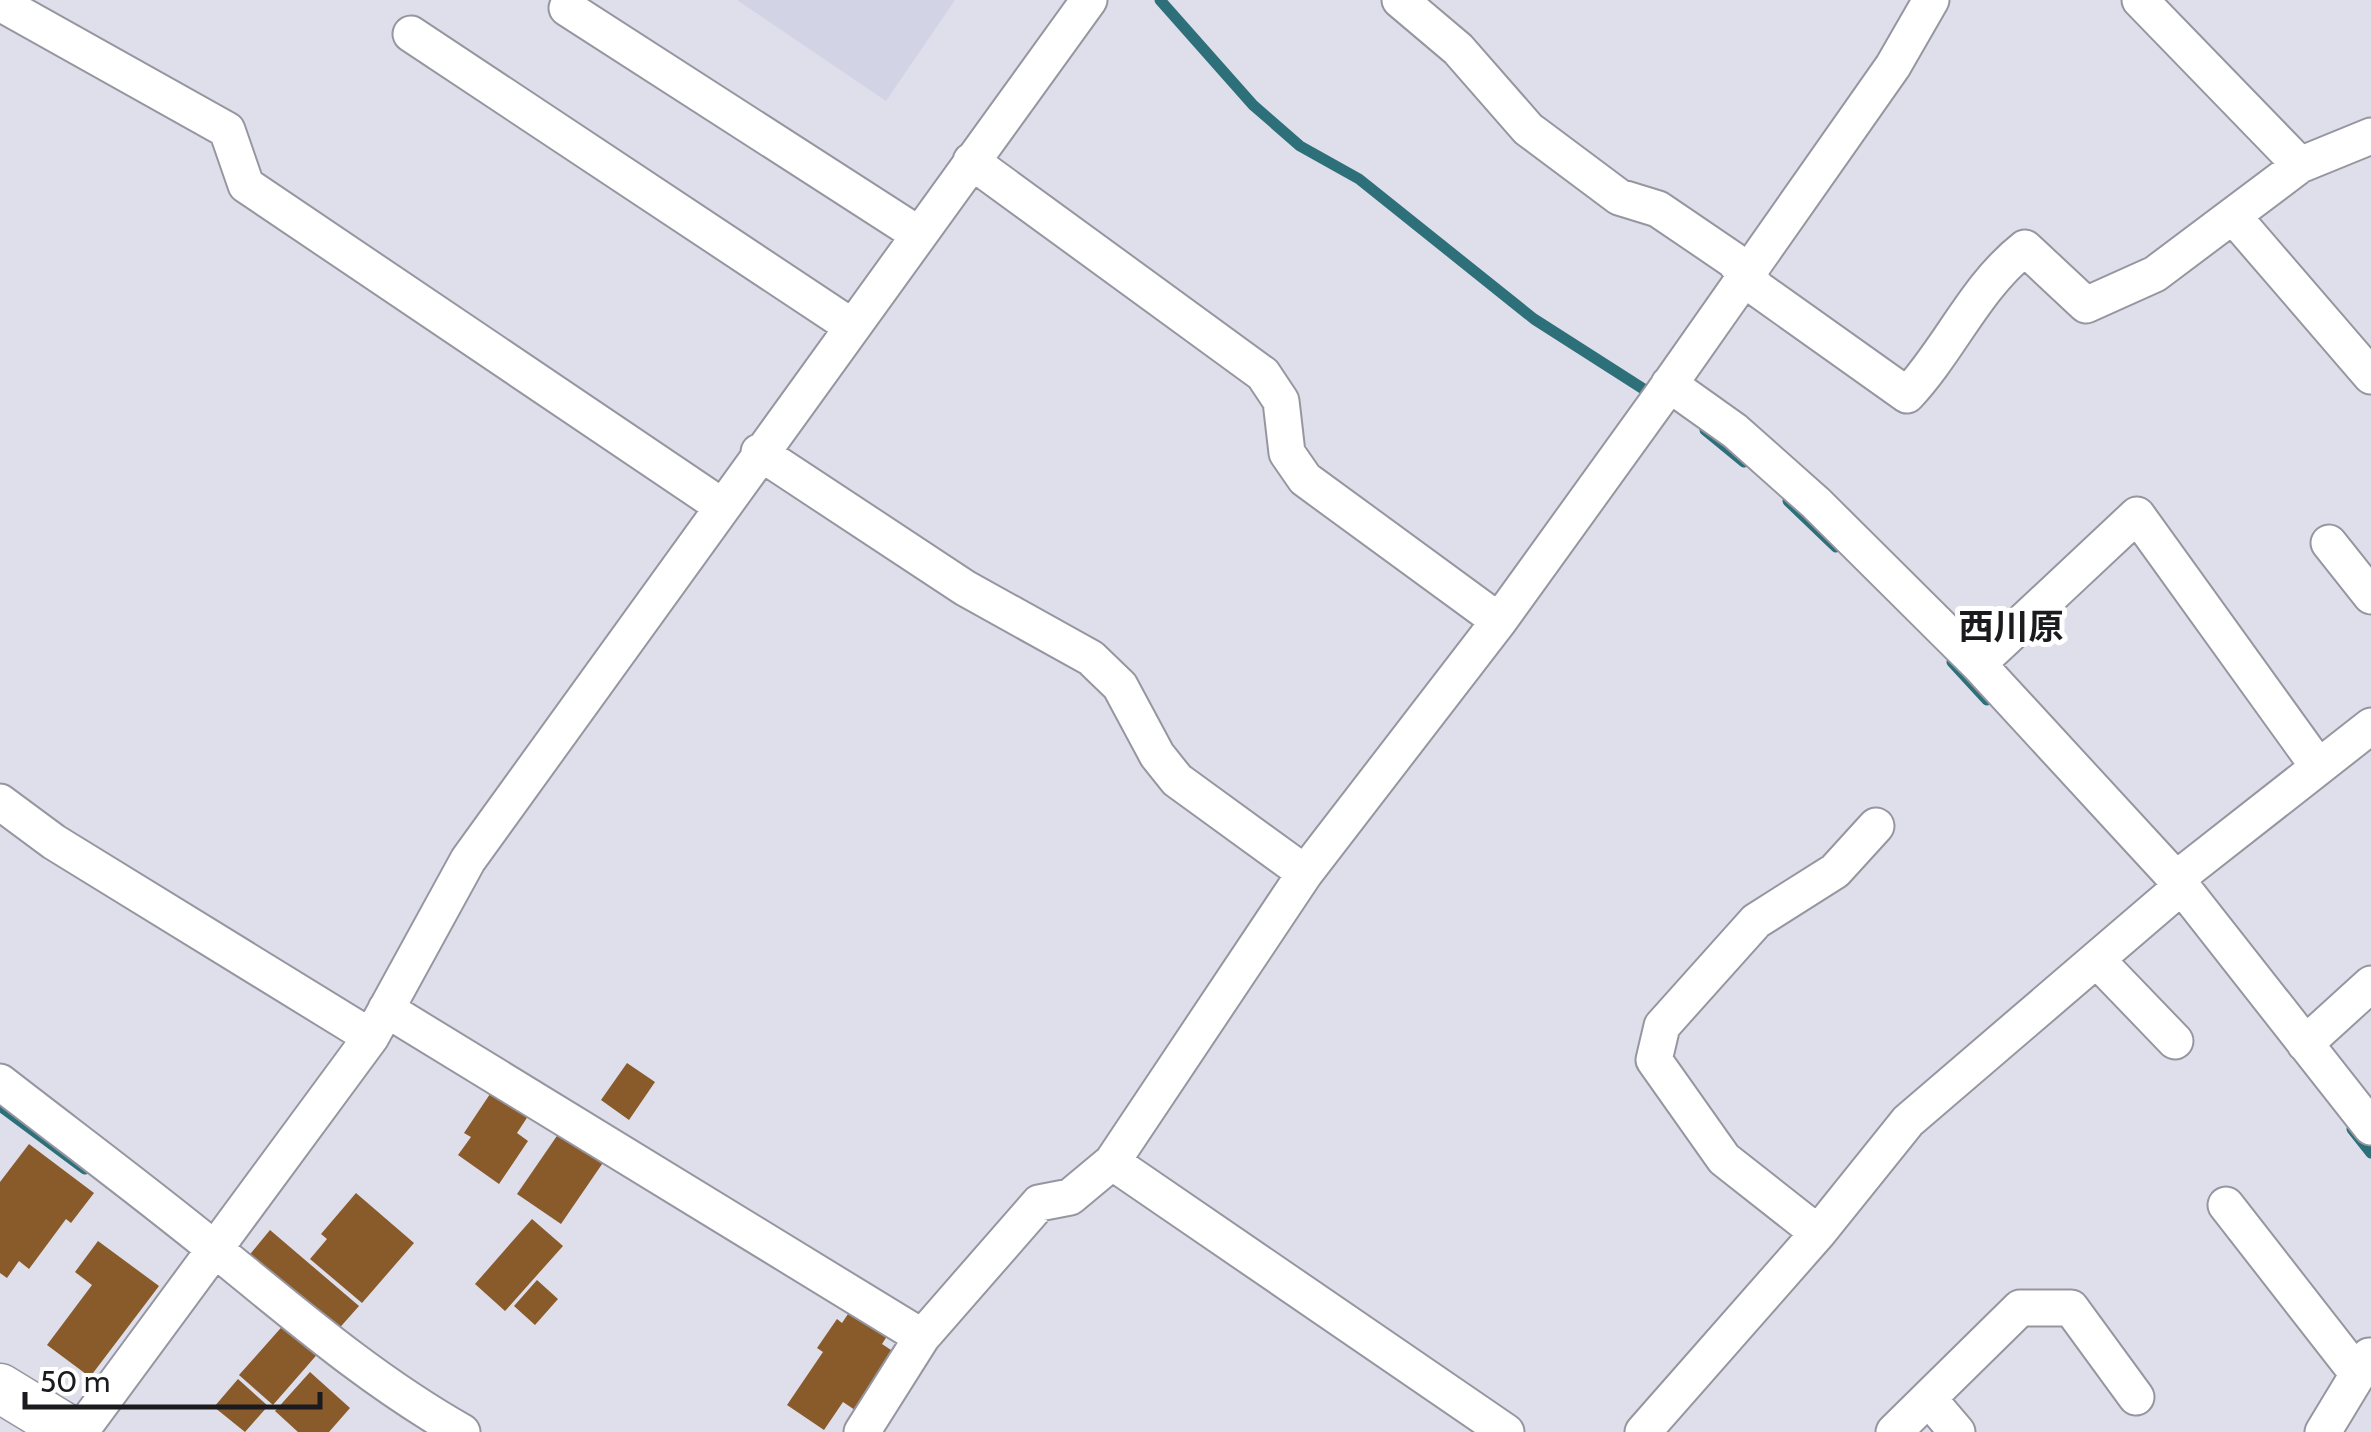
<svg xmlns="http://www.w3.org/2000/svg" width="2371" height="1432" viewBox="0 0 2371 1432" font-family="Cabin,'Noto Sans JP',sans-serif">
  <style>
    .built { fill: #d3d3e6 }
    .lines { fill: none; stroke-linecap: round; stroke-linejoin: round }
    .stream { stroke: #2d7079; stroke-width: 11 }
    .building { fill: #895a2a }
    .street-casing { stroke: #9696a1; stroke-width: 39 }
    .secondary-casing { stroke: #9696a1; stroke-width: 51 }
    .street { stroke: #fff; stroke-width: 35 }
    .secondary { stroke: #fff; stroke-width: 48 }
    .labels { text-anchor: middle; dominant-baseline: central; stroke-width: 10; stroke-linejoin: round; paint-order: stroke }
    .quarter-label { font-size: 35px; font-weight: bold; fill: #1b1b1f; stroke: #fff }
  </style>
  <rect width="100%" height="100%" fill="#dedfea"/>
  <path class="built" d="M737 0H955L886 101Z"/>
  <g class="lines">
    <path class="stream" d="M1160 0 1253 105 1300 146 1359 179 1534 319 1656 397
      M1705 430 1744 462
      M1788 501 1836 547
      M1952 662 1987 700
      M0 1106 85 1169
      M2352 1129 2371 1153"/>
  </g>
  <path class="building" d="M627 1063 655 1082 629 1120 601 1100Z
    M498 1082 534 1107 517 1133 528 1141 499 1184 458 1155 471 1137 464 1133Z
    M561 1130 611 1151 561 1224 517 1194Z
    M29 1144 94 1193 71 1223 66 1219 29 1269 19 1261 7 1278 0 1273V1182Z
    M356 1193 414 1243 362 1303 310 1259 327 1239 321 1234Z
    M532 1219 563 1246 505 1311 475 1284Z
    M270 1230 359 1306 335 1333 247 1258Z
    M98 1241 159 1286 90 1377 47 1345 92 1285 75 1272Z
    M537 1280 558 1299 535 1325 514 1306Z
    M854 1305 891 1330 882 1344 894 1352 855 1410 843 1402 824 1430 787 1405 823 1352 817 1348 837 1319 842 1323Z
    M287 1321 321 1350 273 1405 239 1375Z
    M310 1372 350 1408 329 1432H298L275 1411Z
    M238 1379 268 1406 245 1432 214 1407Z"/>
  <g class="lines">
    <defs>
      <path id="street" d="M1400 0 1458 49 1528 129 1619 197 1658 209 1733 260 1758 289 1907 395C1950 349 1975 287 2025 248L2086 305 2155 274 2300 165 2371 136
        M2140 0 2300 165
        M0 3 227 130 246 185 720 505
        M567 8 918 234
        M411 34 851 326
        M971 161 1263 374 1281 401 1287 453 1305 479 1499 621
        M2233 216 2371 376
        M1669 384 1735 431 1816 503 1978 664 2176 879 2371 1127
        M759 452 965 588 1091 658 1120 686 1157 755 1177 780 1305 873
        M2329 543 2371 596
        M1978 664 2137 515 2317 765
        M0 802 54 842 371 1037
        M2176 879 2371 726
        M2097 960 2175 1041
        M386 1009 922 1337
        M2305 1044 2371 984
        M0 1082C72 1138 146 1193 217 1251 297 1316 372 1381 462 1432
        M1112 1162 1506 1432
        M2226 1205 2357 1373
        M1818 1233 1724 1159 1654 1060 1662 1026 1756 921 1835 871 1876 826
        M1929 1399 1957 1432
        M80 1432 371 1037 468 860 1089 0
        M862 1432 922 1337 1039 1203 1070 1197 1112 1162 1305 873 1499 621 1662 395 1893 66 1931 0
        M1643 1432 1818 1233 1908 1121 2182 886
        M1894 1432 2020 1308H2071L2136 1397
        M2323 1432 2369 1356"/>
      <path id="secondary" d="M0 1388 72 1432"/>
    </defs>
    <use href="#street" class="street-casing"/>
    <use href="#secondary" class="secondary-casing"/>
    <use href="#street" class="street"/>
    <use href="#secondary" class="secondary"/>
  </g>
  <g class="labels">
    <g class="quarter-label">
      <text x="2011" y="626">西川原</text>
    </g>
  </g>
  <path d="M25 1392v15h295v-15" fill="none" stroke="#1b1b1f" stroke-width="5"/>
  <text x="40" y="1392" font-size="30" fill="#1b1b1f" stroke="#ffffff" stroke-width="8" paint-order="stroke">50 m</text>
</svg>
